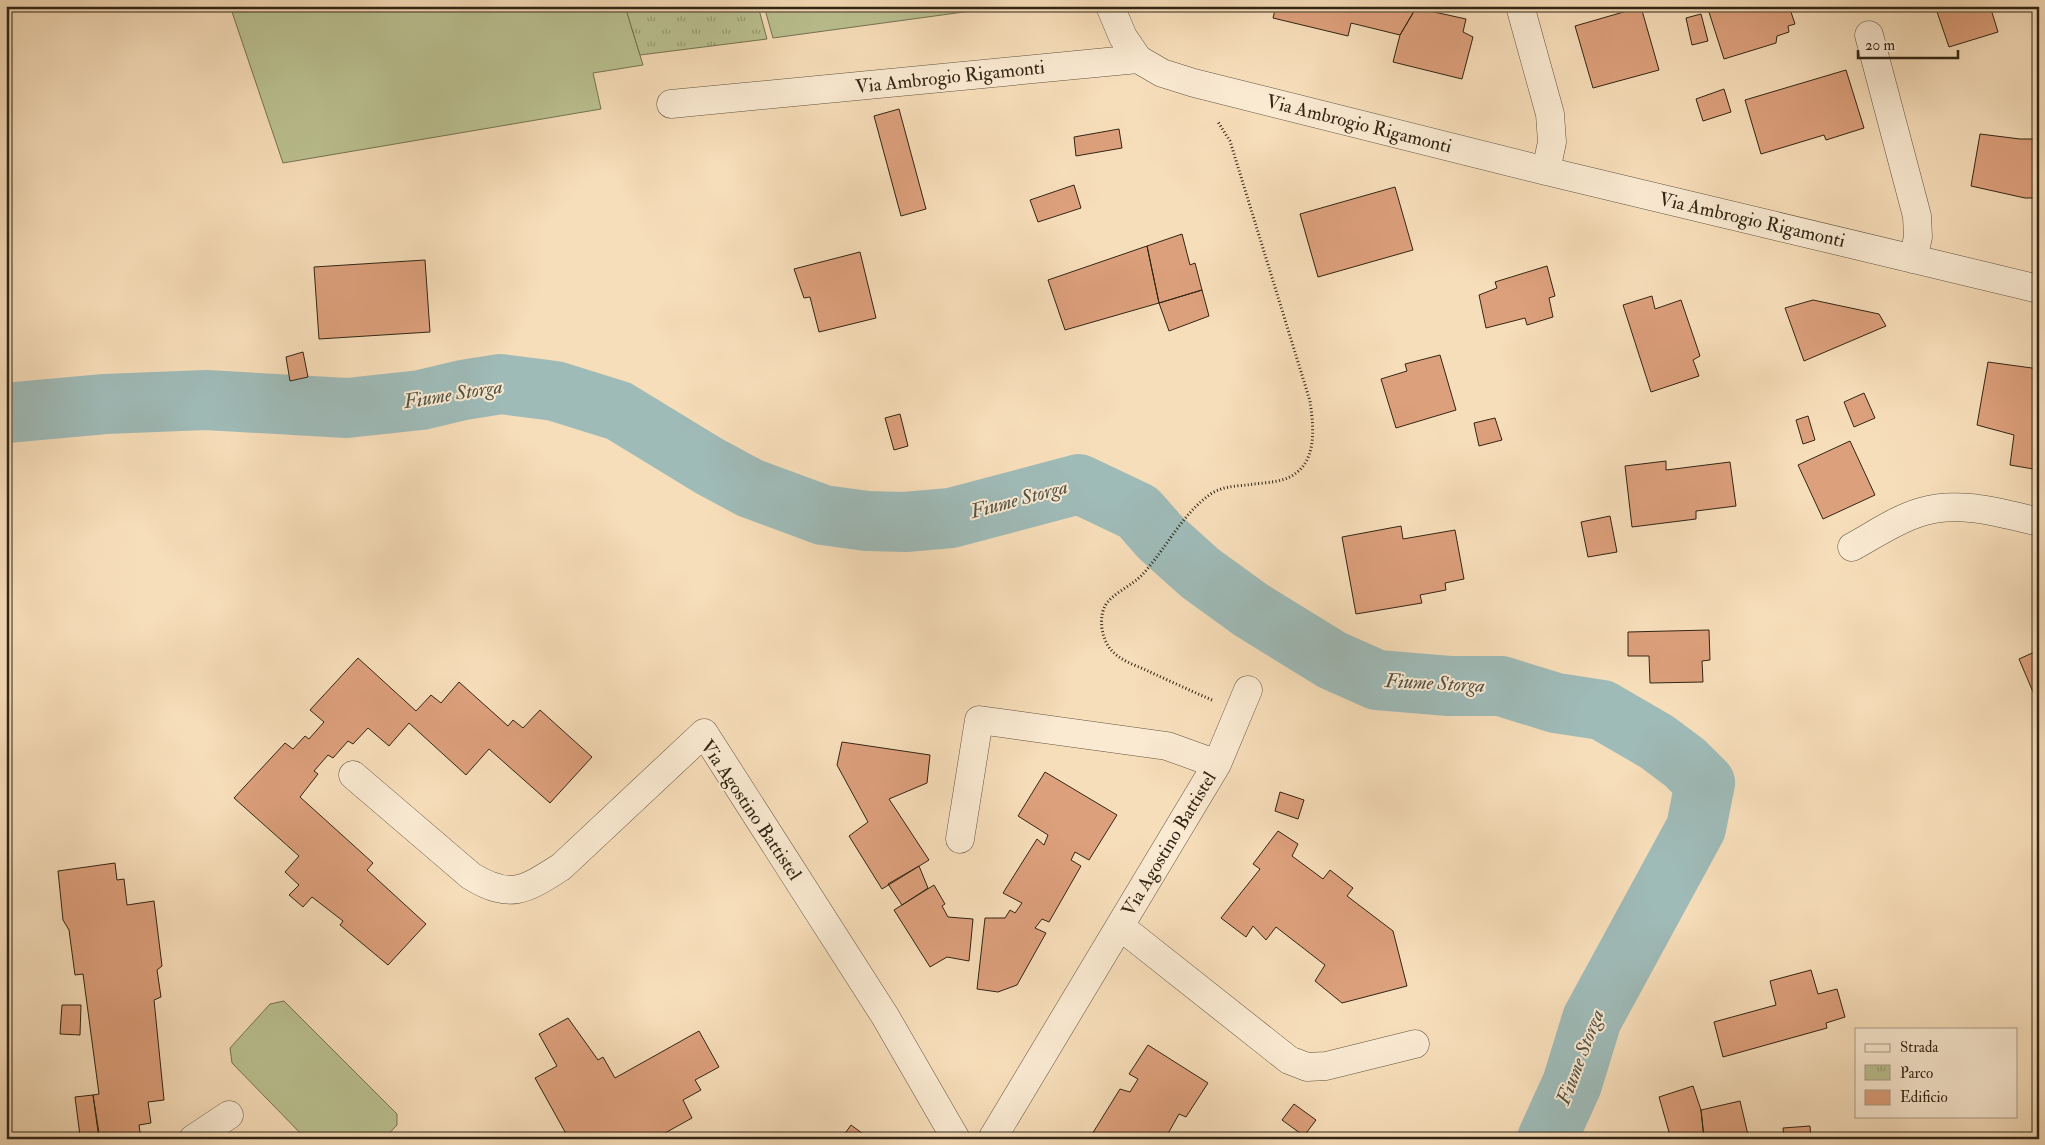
<svg xmlns="http://www.w3.org/2000/svg" width="2045" height="1145" viewBox="0 0 2045 1145" font-family="'IM FELL Double Pica',serif">
  <style>
    .grass { fill: #bbc191; stroke: #767352 }
    .park { fill: url(#park-tufts); stroke: #767352 }
    .lines { fill: none; stroke-linecap: round; stroke-linejoin: round }
    .river { stroke: #9fbbb8; stroke-width: 60 }
    .building { fill: #dda07c; stroke: #312514 }
    .minor-casing { stroke: #62533e; stroke-width: 29 }
    .path { stroke: #312514; stroke-width: 3; stroke-dasharray: 1 2.5; stroke-linecap: butt }
    .minor { stroke: #faead2; stroke-width: 28 }
    .labels { text-anchor: middle; dominant-baseline: central; stroke-width: 4; stroke-linejoin: round; paint-order: stroke }
    .street-label { font-size: 19px; fill: #312514; stroke: #faead2 }
    .water-label { font-size: 20px; font-style: italic; fill: #525245; stroke: #faead2 }
  </style>
  <defs>
    <pattern id="park-tufts" width="24" height="20" patternUnits="userSpaceOnUse" patternTransform="scale(1.25)"><rect width="24" height="20" fill="#bbc191"/><path d="M3 7l-1-3M5 7V3M7 7l1-3M15 17l-1-3M17 17v-4M19 17l1-3" fill="none" stroke="#999d75"/></pattern>
  </defs>
  <rect width="100%" height="100%" fill="#f7deba"/>
  <filter id="stains"><feTurbulence type="fractalNoise" baseFrequency=".004" numOctaves="4"/><feColorMatrix values="0 0 0 0 .2 0 0 0 0 .09 0 0 0 0 .02 0 0 0 .5 -.17"/></filter>
  <radialGradient id="worn" r=".72"><stop offset=".6" stop-color="#630" stop-opacity="0"/><stop offset="1" stop-color="#630" stop-opacity=".3"/></radialGradient>
  <path class="grass" d="M230 6H625L643 65 593 73 601 109 283 163Z
    M764 6H985L986 9 773 38Z
    M284 1001 397 1114V1125L384 1139H306L232 1063 230 1048 270 1004Z"/>
  <path class="park" d="M625 6H758L767 39 640 55Z"/>
  <g class="lines">
    <path class="river" d="M6 413 105 404 206 400 347 408 421 400 463 390 501 384 555 391 619 411 709 466 750 488 823 515 867 521 905 522 951 518 1079 484 1138 512 1160 537 1200 573 1251 610 1332 660 1377 680 1449 686H1501L1556 703 1602 710 1657 742 1685 763 1705 783 1696 828 1592 1019 1572 1084 1547 1139"/>
  </g>
  <path class="building" d="M1276 6H1417L1400 35 1351 23 1348 36 1273 18Z
    M1707 6H1789L1795 24 1788 26 1789 32 1777 36 1776 43 1724 59Z
    M1935 6H1990L1998 32 1949 47Z
    M1641 7 1659 70 1593 88 1575 26Z
    M1416 8 1466 19 1463 32 1473 37 1462 79 1393 62 1400 35Z
    M1701 14 1708 41 1692 45 1686 18Z
    M1846 70 1864 128 1826 140 1824 135 1761 154 1745 100Z
    M1724 89 1731 112 1703 121 1696 99Z
    M899 109 926 209 901 216 874 116Z
    M1119 129 1122 148 1076 156 1074 137Z
    M1980 134 2020 139H2037L2039 198H2025L1971 186Z
    M1074 185 1081 208 1038 222 1030 200Z
    M1395 187 1413 250 1318 277 1300 214Z
    M1182 234 1190 265 1195 263 1202 290 1159 303 1147 246Z
    M1147 246 1159 303 1065 330 1048 280Z
    M860 252 876 318 819 332 810 297 804 298 794 269Z
    M425 260 430 332 319 339 314 267Z
    M1547 266 1555 296 1549 298 1553 317 1527 325 1525 318 1486 328 1479 295 1497 288 1495 282Z
    M1202 290 1209 316 1169 331 1159 303Z
    M1652 296 1655 309 1681 300 1700 356 1693 360 1699 376 1651 392 1623 305Z
    M1813 300 1879 314 1886 326 1804 361 1785 308Z
    M303 352 308 377 290 381 286 357Z
    M1440 355 1456 410 1396 428 1381 379 1407 371 1405 364Z
    M1988 362 2039 369V470L2010 465 2014 435 1977 425Z
    M1864 393 1875 418 1854 427 1844 402Z
    M900 414 908 446 894 450 885 418Z
    M1808 416 1815 440 1803 444 1796 420Z
    M1495 418 1502 440 1479 446 1474 423Z
    M1850 441 1875 495 1823 519 1798 465Z
    M1666 461V470L1730 462 1736 506 1696 511V519L1632 527 1625 466Z
    M1610 516 1617 552 1588 557 1581 522Z
    M1401 526 1403 539 1455 530 1464 579 1445 583 1446 590 1420 595 1422 603 1356 614 1342 537Z
    M1709 630 1710 660 1702 661 1703 682 1650 683 1649 656H1628V632Z
    M2039 650V706L2019 659Z
    M358 658 416 711 431 695 441 703 459 682 508 726 513 720 523 728 540 710 592 757 550 803 489 749 466 775 409 723 389 746 368 728 353 744 348 741 333 758 328 755 314 771 318 774 300 797 373 863 367 870 426 924 388 965 340 925 343 921 312 897 303 907 289 895 299 885 285 872 299 856 234 798 285 743 293 749 305 736 309 739 324 722 310 710Z
    M842 742 930 755 927 783 889 799 929 860 882 889 849 836 868 822 837 765Z
    M1045 772 1117 815 1089 860 1075 852 1071 860 1081 866 1049 922 1042 919 1035 928 1046 933 1017 985 998 992 977 989 985 918H1005L1010 910 1015 913 1022 903 1003 893 1037 839 1044 845 1048 835 1018 816Z
    M1280 792 1304 800 1298 819 1275 811Z
    M1278 831 1298 844 1292 856 1323 879 1330 870 1353 888 1347 896 1393 931 1407 986 1342 1003 1315 981 1325 965 1276 927 1266 940 1253 926 1246 937 1221 918 1260 869 1253 864Z
    M115 863 117 880 124 879 127 905 154 901 162 966 157 970 161 997 154 1000 164 1100 148 1102 151 1123 139 1125 141 1139H99L93 1095 99 1094 83 974 75 975 69 930 63 920 58 871Z
    M919 866 928 888 902 905 888 884Z
    M934 885 945 904 942 906 948 917 973 919 969 961 947 957 930 967 894 910Z
    M1811 970 1818 994 1837 989 1845 1017 1826 1023 1827 1028 1723 1057 1714 1022 1776 1005 1770 981Z
    M62 1005H81L80 1035 60 1034Z
    M568 1018 598 1060 603 1057 615 1078 699 1031 719 1067 695 1080 701 1090 683 1100 692 1118 665 1133 668 1139H569L535 1078 557 1066 539 1034Z
    M1148 1045 1208 1083 1186 1117 1179 1114 1165 1139H1089L1120 1089 1130 1092 1138 1079 1129 1074Z
    M1693 1086 1701 1110 1704 1137 1671 1139 1659 1097Z
    M93 1095 99 1133 80 1136 75 1097Z
    M1740 1101 1749 1139H1704L1701 1110Z
    M1294 1104 1316 1120 1304 1136 1282 1120Z
    M851 1125 870 1139H841Z
    M1810 1126 1811 1139H1784L1783 1128Z"/>
  <g class="lines">
    <defs>
      <path id="minor" d="M1110 6 1123 37 1138 59
        M1520 6 1550 114 1552 142 1546 171
        M1869 35 1917 216 1918 237 1913 259
        M671 104 1138 59 1162 73 1194 83 1546 171 2039 289
        M1852 547C1874 535 1897 519 1921 512 1959 500 2001 513 2039 522
        M1217 764 1248 690
        M353 775 471 876C510 900 525 890 561 867L704 733 885 1016 956 1139
        M960 839 979 720 1167 746 1217 764 992 1139
        M1121 927 1289 1060 1307 1067 1326 1066 1415 1044
        M193 1139 229 1115"/>
    </defs>
    <use href="#minor" class="minor-casing"/>
    <path class="path" d="M1212 700C1191 691 1170 681 1150 672 1138 666 1123 662 1113 652 1102 641 1098 620 1105 606 1110 595 1133 585 1142 575 1165 550 1181 516 1208 496 1219 487 1234 486 1247 485 1259 483 1273 483 1285 479 1318 467 1314 429 1310 401L1230 141 1218 122"/>
    <use href="#minor" class="minor"/>
  </g>
  <g class="labels">
    <g class="street-label">
      <text transform="translate(950 77) rotate(-6)">Via Ambrogio Rigamonti</text>
      <text transform="translate(1359 124) rotate(14)">Via Ambrogio Rigamonti</text>
      <text transform="translate(1752 220) rotate(13)">Via Ambrogio Rigamonti</text>
      <text transform="translate(751 810) rotate(56)">Via Agostino Battistel</text>
      <text transform="translate(1169 844) rotate(-59)">Via Agostino Battistel</text>
    </g>
    <g class="water-label">
      <text transform="translate(453 394) rotate(-9)">Fiume Storga</text>
      <text transform="translate(1019 499) rotate(-15)">Fiume Storga</text>
      <text transform="translate(1435 683) rotate(3)">Fiume Storga</text>
      <text transform="translate(1580 1057) rotate(-69)">Fiume Storga</text>
    </g>
  </g>
  <rect width="2045" height="1145" fill="none" stroke="#f7deba" stroke-width="25"/>
  <rect x="8" y="8" width="2030" height="1130" fill="none" stroke="#312514" stroke-width="2.5"/>
  <rect x="12" y="12" width="2020" height="1120" fill="none" stroke="#312514"/>
  <rect x="1855" y="1028" width="162" height="90" fill="#faead2" stroke="#aa9b86"/>
  <rect x="1865" y="1044" width="25" height="8" fill="#faead2" stroke="#aa9b86"/>
  <text x="1900" y="1052" font-size="15" fill="#312514">Strada</text>
  <rect x="1865" y="1065" width="25" height="15" fill="url(#park-tufts)" stroke="#aa9b86"/>
  <text x="1900" y="1078" font-size="15" fill="#312514">Parco</text>
  <rect x="1865" y="1090" width="25" height="15" fill="#dda07c" stroke="#aa9b86"/>
  <text x="1900" y="1102" font-size="15" fill="#312514">Edificio</text>
  <path d="M1858 50v8h100v-8" fill="none" stroke="#312514" stroke-width="2.5"/>
  <text x="1865" y="50" font-size="15" fill="#312514" stroke="#faead2" stroke-width="4" paint-order="stroke">20 m</text>
  <rect width="100%" height="100%" filter="url(#stains)"/>
  <rect width="100%" height="100%" fill="url(#worn)"/>
</svg>
